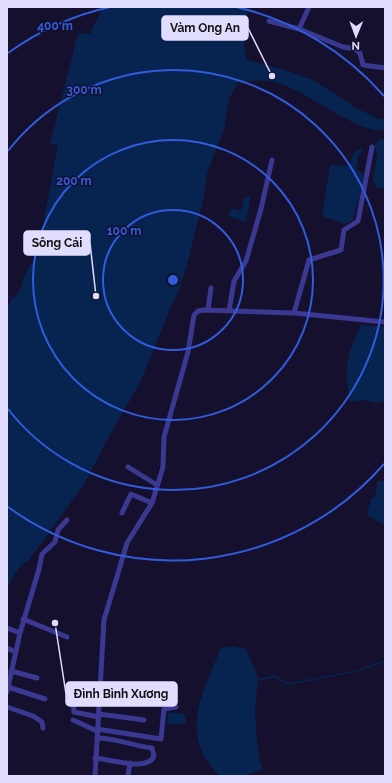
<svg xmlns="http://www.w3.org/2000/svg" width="392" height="783" viewBox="0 0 392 783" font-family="Raleway,sans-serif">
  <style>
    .water { fill: #072350 }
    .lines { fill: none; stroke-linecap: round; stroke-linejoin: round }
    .stream { stroke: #072350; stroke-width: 1.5 }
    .minor { stroke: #3a3890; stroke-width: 5 }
    .ring { fill: none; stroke: #315cdc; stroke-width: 2 }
    .centre { fill: #315cdc; stroke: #15102e; stroke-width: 2 }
    .ring-label { font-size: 12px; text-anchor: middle; font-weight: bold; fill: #315cdc; stroke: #15102e; stroke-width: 3; stroke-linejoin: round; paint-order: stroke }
    .leader { fill: none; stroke: #e1ddff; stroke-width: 1.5 }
    .callout-dot { fill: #e1ddff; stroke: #15102e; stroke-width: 1.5 }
    .callout { fill: #e1ddff; stroke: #e1ddff; stroke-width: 1.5 }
    .callout-label { font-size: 12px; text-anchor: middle; font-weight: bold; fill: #111 }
  </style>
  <rect width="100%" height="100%" fill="#15102e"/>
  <path class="water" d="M103 7H248L244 46 247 60 285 70 313 80 360 110 379 119H385V130C359 136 303 87 274 82 262 80 250 81 238 82L229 99 224 129 207 173 204 196 188 261 178 293 172 304 139 385 118 420 83 486 29 560C18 565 14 577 7 587L8 305 20 290 23 279 38 251 58 145 50 144 78 33 90 34Z
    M385 139V188H378L373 181 377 154 375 145 379 140Z
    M361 149 362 151 358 157 356 169 365 175 353 220 345 224 322 216 330 165 349 166 354 152Z
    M251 195 246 222 228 216 232 209 241 211 244 198Z
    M361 325 385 327V401L377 403 364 400 350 402C344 369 346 355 361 325Z
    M385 480V526L367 515 371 499 376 496 377 481Z
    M232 646 246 649 258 677 255 713 257 740 260 763 263 769 243 776H220C178 735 202 694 221 648Z
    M168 712 183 714 185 716 186 724H167Z"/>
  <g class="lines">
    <path class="stream" d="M7 295 13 298
      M258 680 275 676 288 684 357 671 385 661"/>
    <path class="minor" d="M269 21 299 29 343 47 355 49 360 53 363 65 385 68
      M299 29 309 7
      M208 310 211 288
      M229 311 234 281 246 261 261 209 272 160
      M294 313 309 260 341 250 344 230 358 221 372 147
      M128 467 157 485
      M122 513 131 494 152 503
      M23 619 67 637
      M7 628 20 633
      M7 648 15 652
      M11 671 37 678
      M8 687 45 699
      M7 692 20 633 39 569 42 554 55 542 58 530 67 520
      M73 701 74 712 99 717
      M7 707 33 716 42 722 43 728
      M99 714 144 720
      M73 720 97 731
      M97 729 161 739 164 709 176 707
      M95 758C109 759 148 772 154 756L152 748C133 746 116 738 97 738
      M95 776 104 620 127 543 152 503 163 467 164 437 188 352 194 315 198 311 204 310 294 313 385 322
      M128 776 130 763"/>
  </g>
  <g class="ring">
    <circle cx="173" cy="280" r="70"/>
    <circle cx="173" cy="280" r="140"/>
    <path d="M8 151A210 210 0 1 1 8 409"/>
    <path d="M384 464A280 280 0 0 1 8 507M8 53A280 280 0 0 1 110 7M236 7A280 280 0 0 1 384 96"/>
  </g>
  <circle cx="173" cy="280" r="6" class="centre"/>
  <g class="ring-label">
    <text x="55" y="30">400 m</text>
    <text x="84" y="94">300 m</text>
    <text x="74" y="185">200 m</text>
    <text x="124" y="235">100 m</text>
  </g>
  <path class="leader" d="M272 76L248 28M96 296L90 243M55 623L66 694"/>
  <g class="callout-dot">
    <circle cx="272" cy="76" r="4"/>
    <circle cx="96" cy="296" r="4"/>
    <circle cx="55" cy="623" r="4"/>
  </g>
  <g class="callout">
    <rect x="162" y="16" width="86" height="24" rx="4"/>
    <rect x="24" y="231" width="66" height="24" rx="4"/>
    <rect x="66" y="682" width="111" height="24" rx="4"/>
  </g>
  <g class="callout-label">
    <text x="205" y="32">Vàm Ong An</text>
    <text x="57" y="247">Sông Cái</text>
    <text x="121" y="698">Đình Bình Xương</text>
  </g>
  <rect width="392" height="783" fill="none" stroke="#e1ddff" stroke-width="16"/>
  <g transform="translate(356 36) rotate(181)" stroke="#15102e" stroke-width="3" paint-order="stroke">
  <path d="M0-3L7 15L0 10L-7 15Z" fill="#e1ddff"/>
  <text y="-6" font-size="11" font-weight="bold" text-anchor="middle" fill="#e1ddff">N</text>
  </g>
</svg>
